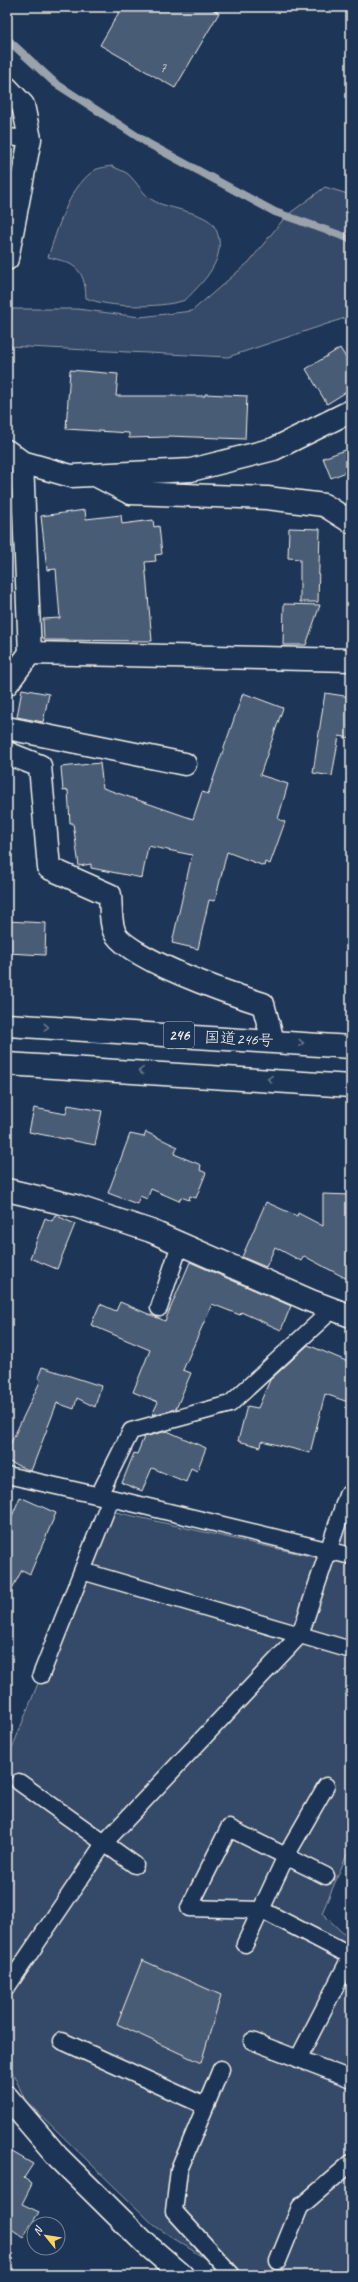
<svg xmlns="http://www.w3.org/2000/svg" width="358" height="2282" viewBox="0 0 358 2282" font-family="Caveat,'Klee One',sans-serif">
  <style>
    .green { fill: #354a67; stroke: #949ea8 }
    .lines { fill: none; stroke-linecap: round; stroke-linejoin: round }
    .stream { stroke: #9aa2ab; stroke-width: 8 }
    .building { fill: #485b74; stroke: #f4f1e8 }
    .service-casing { stroke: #f4f1e8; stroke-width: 19 }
    .minor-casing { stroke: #f4f1e8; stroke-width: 25 }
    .tertiary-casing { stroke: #f4f1e8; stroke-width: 25 }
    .trunk-casing { stroke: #f4f1e8; stroke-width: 25 }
    .service { stroke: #1d3557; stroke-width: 16 }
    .minor { stroke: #1d3557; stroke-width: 22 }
    .tertiary { stroke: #1d3557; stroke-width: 22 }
    .trunk { stroke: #1d3557; stroke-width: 22 }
    .oneway { stroke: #68778a }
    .labels { text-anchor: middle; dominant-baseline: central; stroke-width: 3; stroke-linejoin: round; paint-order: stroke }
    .number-label { font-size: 14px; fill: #c9cccb }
    .shield { fill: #1d3557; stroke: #b4b9bc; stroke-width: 1 }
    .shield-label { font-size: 15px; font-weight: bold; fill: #f4f1e8 }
    .street-label { font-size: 16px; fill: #f4f1e8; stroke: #1d3557 }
  </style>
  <rect width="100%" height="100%" fill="#1d3557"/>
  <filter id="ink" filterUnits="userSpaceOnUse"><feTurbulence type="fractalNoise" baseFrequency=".025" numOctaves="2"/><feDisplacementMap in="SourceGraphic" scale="8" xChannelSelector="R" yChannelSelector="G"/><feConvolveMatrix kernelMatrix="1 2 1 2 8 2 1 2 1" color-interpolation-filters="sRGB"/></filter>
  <g filter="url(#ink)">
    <path class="green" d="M112 166C117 169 124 171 128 174 137 182 143 195 154 201 168 209 206 212 214 226 228 249 212 273 195 290 192 293 187 300 182 301 158 308 109 308 86 298 85 268 74 263 48 257 58 229 67 191 92 172 96 168 106 167 112 166Z
      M325 187 351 195V316L228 357 8 346 12 309H77L140 317 192 311 249 262 286 216Z
      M348 1509H351V1845L322 1913 351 1941V2275H230L155 2226 25 2100 7 2060V1761L107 1510 336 1562Z"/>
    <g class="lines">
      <path class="stream" d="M7 39 55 83 149 144 275 212 351 239"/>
    </g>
    <path class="building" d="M122 7H208L219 13 175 88 100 45Z
      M340 348 351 366V389L327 404 306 369Z
      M70 370 118 374 116 396H205V394L247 396 245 439 169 436V437L129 438V433L66 429Z
      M351 448V470L331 478 323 458Z
      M85 510 86 519 121 515 122 524 153 520 154 527 159 526 162 554 155 555 156 561 145 562 152 641 44 640 43 619 60 618 56 569 47 570 41 516Z
      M289 528 320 529 318 602H300V559L288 558Z
      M284 604 320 605 306 645H283Z
      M22 689 49 694 43 722 17 717Z
      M243 693 283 708 260 775 288 784 278 819 285 822 270 864 265 862 264 866 227 852 215 901 209 900 198 949 172 943 192 855 148 846 142 878 91 868V864L79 866 73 823H70L68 790 63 791 61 767 100 763 103 788 193 819 202 792 208 794Z
      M325 693 351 697V738L339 736 332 776 313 773Z
      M7 921 46 923 45 955 7 953Z
      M68 1105 102 1111 95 1145 29 1132 34 1108 66 1114Z
      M146 1132 178 1147 174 1154 201 1165 200 1170 206 1173 196 1198 190 1196 189 1200 181 1197 179 1201 151 1189 147 1199 140 1196 137 1204 108 1193 130 1134 144 1137Z
      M323 1194 351 1195V1281L304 1256 301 1261 275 1247 266 1267 242 1257 266 1202 297 1216 298 1213 323 1226Z
      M55 1215 75 1224 57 1269 30 1258 45 1218 52 1221Z
      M190 1262 291 1306 281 1330 241 1312 240 1315 212 1304 183 1370 191 1373 176 1409 152 1415 158 1402 133 1392 150 1350 91 1325 100 1304 116 1311 120 1302 165 1321Z
      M308 1345 351 1363V1403L325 1394 310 1453 262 1441 261 1447 238 1441 247 1406 258 1408 270 1380Z
      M42 1367 101 1386 95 1407 77 1398 74 1409 57 1403 31 1471 7 1461V1451L39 1384 40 1379 38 1378Z
      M167 1431 206 1448 197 1471 191 1468 186 1482 152 1468 142 1491 122 1483 134 1453 137 1454 144 1437Z
      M20 1497 56 1513 30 1574 22 1570 7 1598V1528Z
      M142 1960 221 1995 201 2063 117 2024Z
      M7 2149 33 2164 24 2178 32 2184 22 2204 39 2212 23 2237 10 2228 7 2234Z"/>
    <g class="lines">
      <defs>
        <path id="service" d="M7 137 30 139
          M159 1308 180 1244
          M7 1475 109 1498
          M99 1495 131 1431 230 1404 333 1309
          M351 1496 347 1495 300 1635 351 1650
          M41 1675 111 1498 351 1556
          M19 1782 135 1865
          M245 1944 286 1856 326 1786
          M7 1987 105 1842 300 1635 82 1571
          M62 2041 205 2106
          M252 2041 351 2079
          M298 2059 351 1956 262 1910 189 1908 229 1828 326 1876
          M221 2069 179 2170 174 2211 232 2275
          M278 2261 300 2207 351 2163"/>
        <path id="minor" d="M7 88 23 105 30 139 7 259
          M7 451 22 462 71 476 191 470 274 449 351 411
          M97 476 130 493 267 498 324 505 351 522
          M30 653 351 660
          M7 684 30 653 22 462
          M7 728 185 764
          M7 753 40 766 49 868 110 895C111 906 110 921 114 931 124 958 234 995 263 1004L273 1041
          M7 1190 75 1206 151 1231 311 1301 351 1316
          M7 2097 58 2157 146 2244 182 2275"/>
        <path id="tertiary" d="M7 2099H8"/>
        <path id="trunk" d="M7 1025 351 1047
          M7 1064 351 1086"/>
      </defs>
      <use href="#service" class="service-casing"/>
      <use href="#minor" class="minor-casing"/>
      <use href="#tertiary" class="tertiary-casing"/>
      <use href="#trunk" class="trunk-casing"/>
      <use href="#service" class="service"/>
      <use href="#minor" class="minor"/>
      <use href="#tertiary" class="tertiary"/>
      <use href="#trunk" class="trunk"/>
    </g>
    <defs><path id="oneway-chevron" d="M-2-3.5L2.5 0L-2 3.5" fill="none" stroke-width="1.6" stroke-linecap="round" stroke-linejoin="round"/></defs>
    <g class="oneway">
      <use href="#oneway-chevron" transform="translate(46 1027) rotate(4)"/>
      <use href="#oneway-chevron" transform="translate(301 1043) rotate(4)"/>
      <use href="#oneway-chevron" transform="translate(141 1071) rotate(-176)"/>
      <use href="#oneway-chevron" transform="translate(270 1079) rotate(-176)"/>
    </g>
  </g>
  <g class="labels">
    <g class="number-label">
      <text x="163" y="67">7</text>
    </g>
    <rect class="shield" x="164" y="1022" width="30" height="26" rx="3"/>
    <g class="shield-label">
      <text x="179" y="1035">246</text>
    </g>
    <g class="street-label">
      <text transform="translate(239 1039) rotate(3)">国道246号</text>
    </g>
  </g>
  <rect width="358" height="2282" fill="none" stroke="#1d3557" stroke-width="24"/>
  <rect x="12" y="12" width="334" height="2258" fill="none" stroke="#f4f1e8" stroke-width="1.5" filter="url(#ink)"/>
  <g transform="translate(46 2236) rotate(300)"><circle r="19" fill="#1d3557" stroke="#738091"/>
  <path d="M0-3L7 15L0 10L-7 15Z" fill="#ffd166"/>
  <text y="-6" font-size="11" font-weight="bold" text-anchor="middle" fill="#f4f1e8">N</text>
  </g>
</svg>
